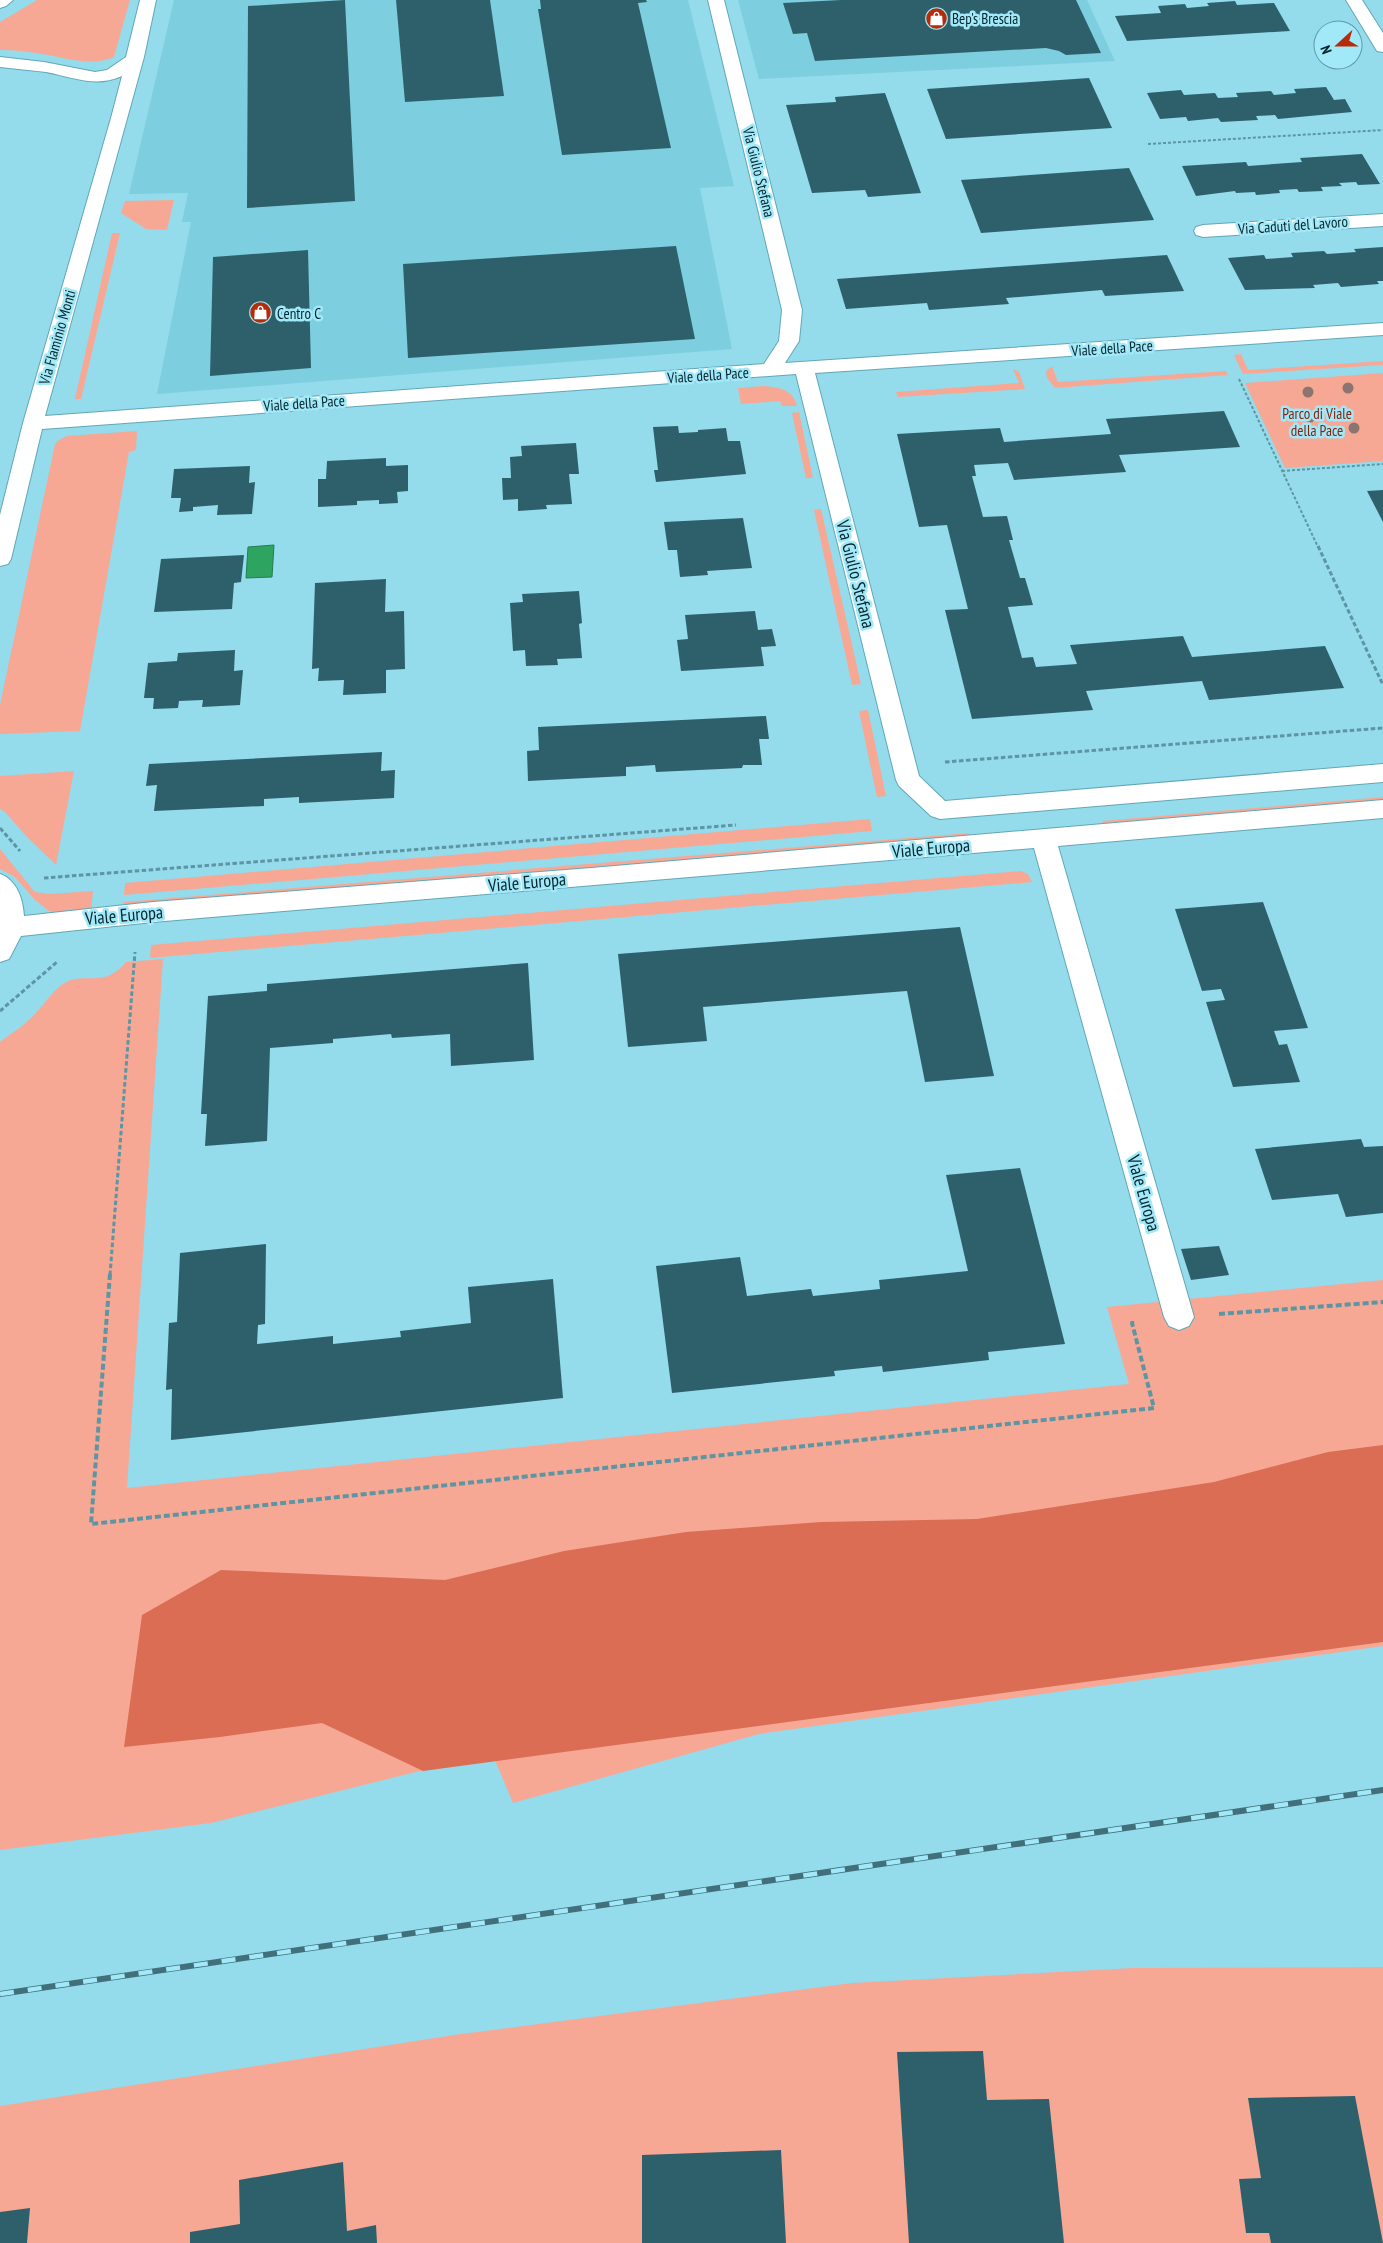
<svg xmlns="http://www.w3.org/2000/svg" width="1383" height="2243" viewBox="0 0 1383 2243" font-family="'PT Sans Narrow',sans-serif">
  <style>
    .built { fill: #7dcedf }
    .green { fill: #f7a895 }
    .forest { fill: #db6d54 }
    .water { fill: #2ea461; stroke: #227e50 }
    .building { fill: #2d606b }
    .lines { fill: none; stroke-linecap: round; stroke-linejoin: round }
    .minor-casing { stroke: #61a7b7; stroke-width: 2 }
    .path-far2 { stroke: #5d95a2; stroke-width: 2; stroke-dasharray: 3 2; stroke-linecap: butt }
    .path-far1 { stroke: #5d95a2; stroke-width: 3; stroke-dasharray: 4.5 2.5; stroke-linecap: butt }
    .path { stroke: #5d95a2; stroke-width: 4; stroke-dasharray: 6 3; stroke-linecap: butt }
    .minor { fill: #fff; fill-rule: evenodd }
    .rail-casing { stroke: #41707b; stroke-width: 6 }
    .rail { stroke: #a1e8f9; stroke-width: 4.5; stroke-dasharray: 14; stroke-linecap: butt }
    .tree { fill: #8c7570 }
    .labels { text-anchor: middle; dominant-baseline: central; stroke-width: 5; stroke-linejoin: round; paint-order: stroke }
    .far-poi-label { font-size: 15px; fill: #05242a; stroke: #a1e8f9; text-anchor: start }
    .far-street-label { font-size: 15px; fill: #05242a; stroke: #a1e8f9 }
    .far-park-label { font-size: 15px; fill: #86220b; stroke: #a1e8f9 }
    .street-label { font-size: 18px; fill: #05242a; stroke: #a1e8f9 }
  </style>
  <rect width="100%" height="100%" fill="#94dbec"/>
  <path class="built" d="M174 0H688L734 186 700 188 732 349 157 394 191 222H182L188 193 129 194Z
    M738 0H1087L1115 61 759 79Z"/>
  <path class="green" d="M37 0H130L114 57C91 68 60 56 36 53 24 51 12 50 0 50V22Z
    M174 200 167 230 146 229 121 213 125 201Z
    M112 233H120L81 399H75Z
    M1241 354 1248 370 1383 361V365L1243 374 1234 355Z
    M1052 366 1058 382 1226 371 1228 375 1055 388 1047 378 1046 371Z
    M1013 369 1019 372 1025 389 898 397 896 392 1019 383Z
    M1383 373V461L1285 468 1245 383Z
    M763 386C778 387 793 389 797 406H782L780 401 741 404 738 388Z
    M799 412 813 478H806L792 413Z
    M137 431 136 450 129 452 80 731 0 734V705L55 444 59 440 67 436Z
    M821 509 861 684 852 685 814 510Z
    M867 710H868L886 796 877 797 859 711Z
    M74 771 56 865 26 836 5 812 0 809V776Z
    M1383 797V804L1104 828 1102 821Z
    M870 819 872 831 124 895 125 883Z
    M969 833 972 841 123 912V902Z
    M0 849 35 892 50 894 93 891 91 912 67 914 49 911 35 900 15 877 0 869Z
    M1021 871 1028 874 1032 882 150 958 151 945Z
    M163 959 127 1488 1129 1384 1107 1307 1383 1280V1646L759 1734 513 1803 492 1753 211 1823 0 1850V1042C10 1034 22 1027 31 1018 40 1010 53 990 63 984 84 970 103 990 126 962Z
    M1383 1967V2243H0V2106L454 2035 852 1983 1133 1968Z"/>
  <path class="forest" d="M1383 1445V1642L423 1771 322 1723 220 1737 124 1747 142 1615 221 1570 445 1580 564 1551 686 1532 821 1522 977 1519 1214 1482 1328 1452Z"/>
  <path class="water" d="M274 545 272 577 246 578 248 547Z"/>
  <path class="building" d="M345 0 355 201 247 208 248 6Z
    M396 0H490L504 96 405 102Z
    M540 0H646L647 2 638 3 671 148 562 155 538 9H541Z
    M841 0H1076L1101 53 1066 55 1059 51 1046 48 815 61 807 33 793 34 783 3Z
    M1235 1 1237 5 1274 3 1290 31 1127 41 1115 16 1161 13 1158 6 1185 4 1187 8 1209 6 1207 3Z
    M1089 78 1112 128 946 139 927 89Z
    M1326 87 1334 100 1345 99 1352 112 1278 119 1275 115 1256 116 1258 120 1221 122 1218 118 1188 121 1186 117 1160 119 1147 93 1181 90 1184 95 1215 93 1218 98 1238 97 1236 93 1271 91 1274 95 1296 93 1294 89Z
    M885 93 921 193 868 197 865 190 812 193 786 105 836 102 835 97Z
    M1362 154 1380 184 1358 185 1356 182 1339 183 1342 186 1321 187 1323 191 1299 192 1297 189 1279 190 1280 193 1256 195 1255 192 1236 193 1235 191 1196 196 1182 166 1246 162 1248 166 1302 162 1300 158Z
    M1129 168 1154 220 981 233 961 180Z
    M676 246 695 339 408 358 403 264Z
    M1383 247V281H1377L1379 284 1341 287 1338 283 1313 285 1315 288 1245 290 1228 258 1264 255 1266 259 1293 257 1291 253 1324 251 1327 254 1356 252 1354 249Z
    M308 250 311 368 210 376 213 257Z
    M1167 255 1184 291 1105 296 1102 290 1006 298 1009 304 929 310 927 303 846 309 837 279Z
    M1224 411 1240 447 1119 455 1126 472 1014 480 1008 463 974 465 976 476H972L983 517 1007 516 1013 540H1009L1020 578H1025L1033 605 1008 607 1022 658 1033 657 1036 667 1077 664 1070 645 1183 636 1192 657 1325 646 1344 688 1209 700 1202 681 1086 691 1093 710 972 719 945 610 968 609 947 525 919 527 897 434 1000 428 1004 442 1111 434 1106 419Z
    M678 426 679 433 698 432V430L726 428 728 441H740L746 474 656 482 654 470H658L653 427Z
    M576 443 579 474H569L572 504 546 505 547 509 518 511V499L503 500 502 478H511L510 457 522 456 521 446Z
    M386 458V466L408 465V491L397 492 398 503 379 504V500L357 501V505L318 507V479H326L327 461Z
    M250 466 249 483 255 482 252 514 217 515 218 505 193 507V511L179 512 181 498H171L174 469Z
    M1383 490V522L1367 491Z
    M743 518 752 568 707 571 708 575 680 577 677 550H668L664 522Z
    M244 555 241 582 234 583 232 609 154 612 161 559Z
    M386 579 385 612 404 611 405 669 386 670V693L343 695 344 680 318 681 319 668 312 669 315 583Z
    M579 591 582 623 579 624 582 658 557 659 558 665 526 666 525 650 513 651 510 603 523 602 522 594Z
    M755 611 758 630 772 629 776 646 761 647 764 666 681 671 677 640 688 639 685 615Z
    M235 650 234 671 243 670 240 705 202 707 203 700 179 701 178 708 153 709 154 698H144L148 663 177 661 178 653Z
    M766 716 769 739H759L762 765H743L742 768 656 772 655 765 626 767V776L528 781 527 751 539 750 538 727Z
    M382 752 381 771 395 770 394 798 299 803V797L264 799V806L154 811 157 785 146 786 149 764Z
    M1263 902 1308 1028 1274 1031 1279 1045 1287 1044 1300 1082 1233 1087 1206 1002 1225 1000 1221 989 1202 991 1175 909Z
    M960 927 994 1076 925 1082 907 991 703 1007 707 1041 628 1047 618 954Z
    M528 963 534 1060 451 1066 450 1034 392 1038 391 1034 333 1039V1043L270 1048 267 1141 205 1146 207 1114H201L208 996 267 991V984Z
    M1361 1139 1364 1147 1383 1146V1213L1346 1217 1338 1194 1272 1200 1255 1149Z
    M1020 1168 1065 1344 988 1352 989 1360 883 1372 882 1366 834 1371 835 1376 672 1393 656 1266 740 1257 747 1296 811 1289 813 1296 880 1289 879 1280 968 1271 946 1175Z
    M266 1244 265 1324 258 1325 257 1344 333 1336V1344L401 1337 400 1331 471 1323 468 1287 553 1279 563 1398 171 1440 172 1389 166 1390 169 1323 177 1322 180 1253Z
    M1219 1246 1229 1275 1191 1280 1181 1249Z
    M983 2051 987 2100 1049 2099 1064 2243H909L897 2052Z
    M1355 2096 1383 2243H1271L1269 2233H1246L1239 2179 1261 2178 1248 2098Z
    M781 2150 786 2243H642V2155Z
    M343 2162 347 2231 376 2225 377 2243H190V2232L240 2224 239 2180Z
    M30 2208 27 2243H0V2212Z"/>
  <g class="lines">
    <defs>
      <path id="minor" d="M0 0H13L6 6 0 8Z
        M140 0H156L144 57 45 416 764 364 779 341 782 310 708 0H724L802 310 799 341 785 363 1383 323V335L815 373 919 776 945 801 1383 764V782L940 819 931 816 899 786 896 780 796 374 42 429 11 559 8 564 0 566V515L23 423 111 118 122 76C96 88 72 77 46 72 31 70 15 69 0 67V57L44 62 95 72 107 70 126 57Z
        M1346 0H1362L1383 33V52L1377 51Z
        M1383 214V226L1203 237 1196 235 1194 231 1196 227 1203 225Z
        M1383 800V818L1058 846 1194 1317 1189 1326 1179 1330 1169 1326 1164 1317 1034 848 153 922 21 936 9 959 0 962V874C17 880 23 899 24 916L153 902 591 868Z"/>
    </defs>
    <use href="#minor" class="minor-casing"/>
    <path class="path-far2" d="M1148 144 1383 130
      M1239 379 1318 547
      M1282 471 1383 464"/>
    <path class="path-far1" d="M1318 546 1383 685
      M945 762 1383 728
      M0 828 20 851
      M44 878 736 825
      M0 1011 57 962
      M110 1275 135 952"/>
    <path class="path" d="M110 1274 91 1524 1154 1408 1132 1323H1136
      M1219 1314 1383 1302"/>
    <use href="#minor" class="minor"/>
    <defs>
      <path id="rail" d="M0 1994 1383 1790"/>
    </defs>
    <use href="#rail" class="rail-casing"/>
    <use href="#rail" class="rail"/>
  </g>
  <g class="tree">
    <circle cx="1348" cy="388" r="5.5"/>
    <circle cx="1308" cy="392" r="5.5"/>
    <circle cx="1310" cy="417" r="5.5"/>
    <circle cx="1354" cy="428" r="5.5"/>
  </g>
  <defs>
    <symbol id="shop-disc" viewBox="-11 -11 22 22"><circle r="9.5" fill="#b72c08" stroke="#a1e8f9"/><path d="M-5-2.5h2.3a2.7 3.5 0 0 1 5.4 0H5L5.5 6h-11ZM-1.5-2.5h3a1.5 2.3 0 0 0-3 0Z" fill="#fff"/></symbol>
  </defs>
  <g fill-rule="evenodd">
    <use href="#shop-disc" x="924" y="6" width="25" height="25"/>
    <use href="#shop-disc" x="248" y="300" width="25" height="25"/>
  </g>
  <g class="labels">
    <g class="far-poi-label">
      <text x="952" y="18">Bep's Brescia</text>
      <text x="277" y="313">Centro C</text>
    </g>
    <g class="far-street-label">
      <text transform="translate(759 172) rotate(76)">Via Giulio Stefana</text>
      <text transform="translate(1293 225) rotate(-4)">Via Caduti del Lavoro</text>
      <text transform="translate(57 337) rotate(-74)">Via Flaminio Monti</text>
      <text transform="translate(1112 348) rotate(-4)">Viale della Pace</text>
      <text transform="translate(708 375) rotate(-4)">Viale della Pace</text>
      <text transform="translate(304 403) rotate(-4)">Viale della Pace</text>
    </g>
    <g class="far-park-label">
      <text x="1317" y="413">Parco di Viale<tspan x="1317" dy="17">della Pace</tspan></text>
    </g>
    <g class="street-label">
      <text transform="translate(856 574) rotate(76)">Via Giulio Stefana</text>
      <text transform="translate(931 848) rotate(-5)">Viale Europa</text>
      <text transform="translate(527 882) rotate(-5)">Viale Europa</text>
      <text transform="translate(124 915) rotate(-5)">Viale Europa</text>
      <text transform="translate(1144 1193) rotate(74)">Viale Europa</text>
    </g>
  </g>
  <g transform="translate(1338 45) rotate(249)"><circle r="24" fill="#a1e8f9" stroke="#639aa6"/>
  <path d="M0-4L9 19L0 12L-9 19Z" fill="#b72c08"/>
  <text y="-8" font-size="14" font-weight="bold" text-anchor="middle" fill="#05242a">N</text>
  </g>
</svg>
